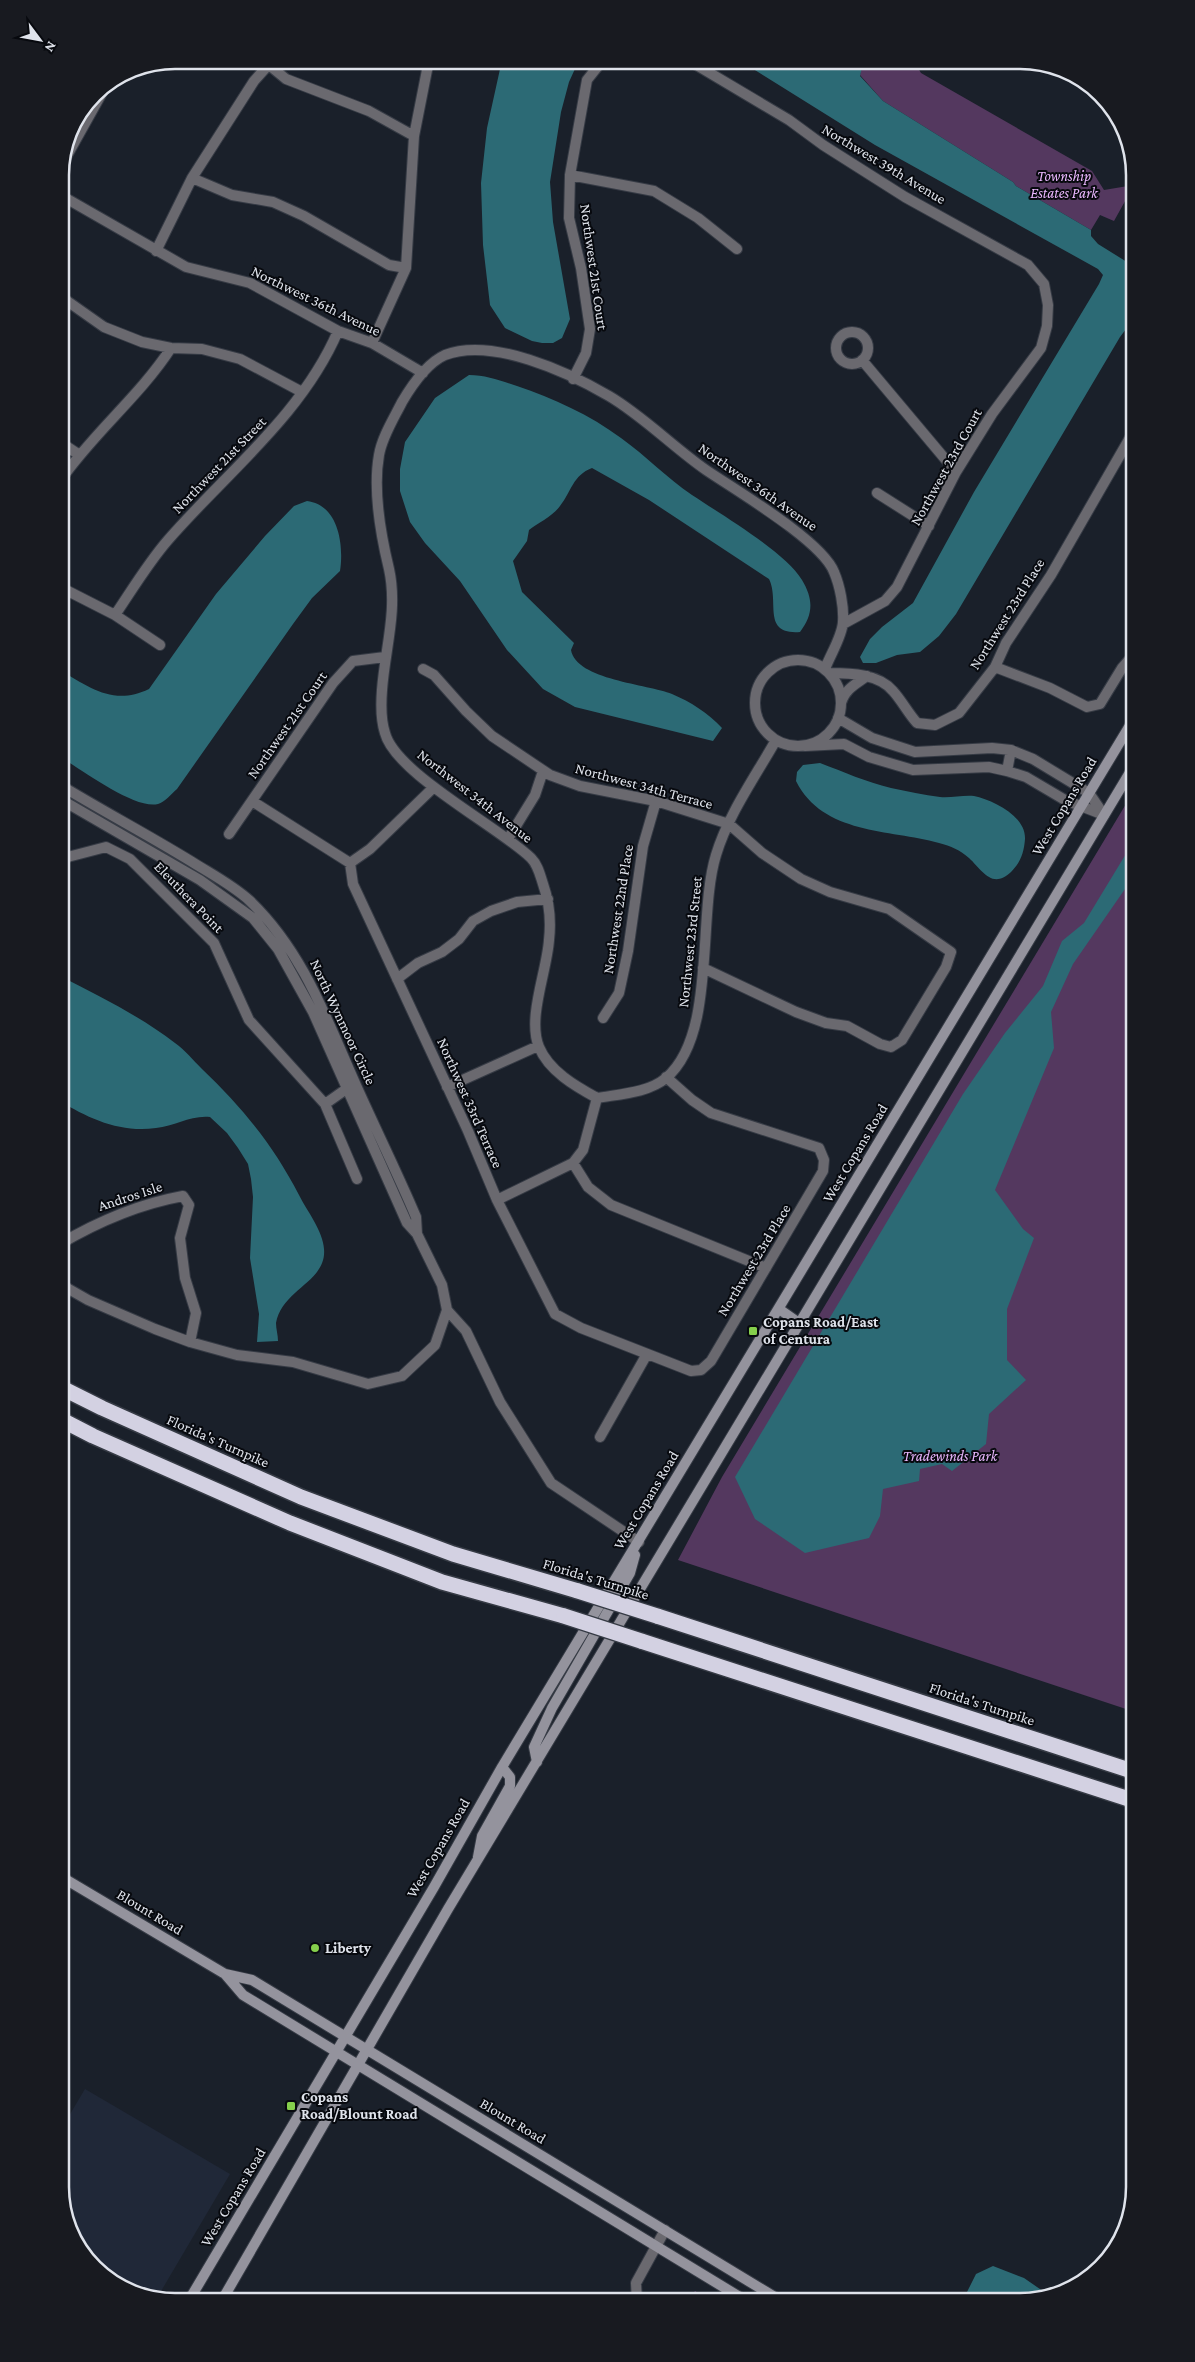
<svg xmlns="http://www.w3.org/2000/svg" width="1195" height="2362" viewBox="0 0 1195 2362" font-family="'Crimson Pro',serif">
  <style>
    .built { fill: #202838 }
    .green { fill: #54385f }
    .water { fill: #2c6a75 }
    .lines { fill: none; stroke-linecap: round; stroke-linejoin: round }
    .street-casing { stroke: #363b45; stroke-width: 12 }
    .secondary-casing { stroke: #363b45; stroke-width: 12 }
    .highway-casing { stroke: #363b45; stroke-width: 18 }
    .street { stroke: #6a696f; stroke-width: 10 }
    .secondary { stroke: #94939d; stroke-width: 10 }
    .highway { stroke: #d3d1e2; stroke-width: 15 }
    .highway-bridge-casing { stroke: #363b45; stroke-width: 18; stroke-linecap: butt }
    .highway-bridge { stroke: #d3d1e2; stroke-width: 15 }
    .poi-dot { fill: #85cf4c; stroke: #07090e; stroke-width: 2 }
    .labels { text-anchor: middle; dominant-baseline: central; stroke-width: 4; stroke-linejoin: round; paint-order: stroke }
    .street-label { font-size: 15px; fill: #dfe3eb; stroke: #07090e }
    .park-label { font-size: 15px; font-style: italic; fill: #eab7fe; stroke: #07090e }
    .poi-label { font-size: 15px; font-weight: bold; fill: #dfe3eb; stroke: #07090e; text-anchor: start }
    .rim { fill: none; stroke: #dfe3eb; stroke-width: 2.5 }
  </style>
  <rect width="100%" height="100%" fill="#1a202a"/>
  <path class="built" d="M85 2089 230 2174 157 2298 111 2283 69 2231 60 2187V2131Z"/>
  <path class="green" d="M864 60H913L921 73 1092 171 1104 190 1134 185 1114 221 1100 215 1091 230 1016 186 1013 182 883 101 860 75Z
    M1135 789V1712L678 1560 722 1477Z
    M695 2291 713 2302H687Z"/>
  <path class="water" d="M502 60H579L569 82 561 112 550 182 553 222 570 319 562 338 553 343H542L532 341 505 328 490 305 483 245 481 183 487 128Z
    M739 60H864L860 76 883 101 1013 182 1016 186 1091 230V236L1098 244 1135 267V317L1120 337 956 614 939 636 920 652 897 655 876 663H863L860 657 870 639 882 627 913 603 974 492 1099 284 1103 275 1098 269 875 145Z
    M469 375C486 375 501 381 517 386 553 398 590 415 621 438 646 456 667 478 692 495 722 515 785 552 802 580 814 600 813 615 800 632 761 635 780 601 769 579L649 500 592 468C573 475 571 492 560 506 553 516 538 523 529 530L527 541 513 561 522 592 574 643 571 650C576 680 648 684 672 694 691 702 708 713 722 728L713 741 575 707 543 689 507 650 460 581 425 543 410 522 400 491V469L405 442 435 398Z
    M307 501C339 505 344 546 340 571L312 598 293 624 177 789C171 794 165 802 158 804 135 810 81 769 60 757V670C90 688 114 706 149 689L216 594 265 536 294 506Z
    M820 763C844 772 866 782 891 788 907 791 924 795 940 797 951 798 963 795 974 796 993 800 1026 816 1025 839 1024 852 1021 862 1011 872 992 890 982 870 969 858 960 850 951 846 939 843 889 829 823 835 796 781L797 772 803 765Z
    M1135 839V880L1125 889 1073 964 1051 1012 1054 1048 995 1190 1023 1229 1034 1238 1007 1309V1360L1026 1380 989 1414 986 1444 952 1471 942 1464 920 1469 919 1481 883 1489 880 1516 869 1538 805 1553 755 1519 735 1477 963 1094 1005 1033 1043 986 1062 941 1084 923Z
    M60 976C99 996 140 1016 175 1043 185 1050 193 1060 202 1069 242 1107 274 1146 299 1195 307 1211 323 1231 324 1249 327 1282 282 1289 276 1323 276 1329 278 1335 278 1341L257 1342 259 1314 250 1258 253 1197 251 1179 248 1164 238 1148 227 1133 210 1117C191 1115 175 1126 156 1128 121 1133 89 1119 60 1101Z
    M993 2266 1024 2278 1050 2296 1020 2302H962L976 2274Z"/>
  <g class="lines">
    <defs>
      <path id="street" d="M688 60 789 120 823 145 905 197 1028 265 1044 284 1048 305 1047 326 1041 348 992 414 956 472 897 587 885 601 843 624
        M269 65 286 79 369 111 414 136
        M60 168 107 84
        M570 175 654 191 698 218 737 249
        M192 178 232 195 273 202 304 216 389 265 406 268
        M60 198 69 200 186 267 250 283 338 331 372 343 423 373
        M156 251 192 178 254 81 273 60
        M60 296 104 327 142 342 171 348 202 349 240 359 302 392
        M836 348a16 16 0 1 1 32 0a16 16 0 1 1-32 0Z
        M372 343 406 268 414 136 429 60
        M862 360 956 472
        M573 379 586 353 590 329 581 268 569 218 570 175 587 80 603 60
        M60 442 78 454
        M60 481C93 433 139 397 171 348
        M877 493 929 526
        M60 587 115 615 160 645
        M115 615C132 590 148 563 168 540 227 472 302 415 338 331
        M755 703a43 43 0 1 1 86 0a43 43 0 1 1-86 0Z
        M995 667 1050 688 1087 707 1100 704 1122 668 1135 653
        M423 669 434 675 466 711 492 736 550 775 580 786 656 801 729 824 762 853 801 879 830 892 889 909 951 952 946 967 902 1040 891 1047 880 1044 847 1026 826 1023 796 1012 703 968
        M830 673C851 673 879 674 893 691 902 701 908 713 917 723L935 725 959 713 995 667 1006 643 1051 575 1135 429
        M841 703C845 689 856 684 867 676
        M838 718 872 738 915 752 992 748 1011 750 1033 759 1089 793 1104 815
        M805 746 844 744 869 757 913 770 989 767 1007 771 1026 777 1065 800 1104 815
        M1007 771 1011 750
        M60 785C106 813 152 837 197 865 215 876 235 887 250 901 303 952 326 1018 355 1083 375 1128 397 1172 416 1217L417 1234
        M252 801 350 863 353 884 468 1131 497 1200 555 1314 581 1328 691 1371 701 1370 711 1361 823 1171 824 1160 819 1148 711 1113 692 1100 666 1077
        M229 834 333 683 353 661 385 657
        M508 839 535 795 543 771
        M60 859 106 847 130 859 214 943 249 1020 325 1104 352 1085
        M350 863 370 849 434 787
        M397 979 418 963 442 952 459 939 473 921 491 911 517 902 548 899
        M603 1018 619 993 628 951 643 846 656 801
        M447 1087 538 1046
        M597 1098C575 1086 549 1071 539 1047 527 1018 547 971 549 940 551 922 549 901 543 884 540 875 538 865 531 858 499 827 395 773 385 733 381 721 381 703 382 690 385 649 398 610 389 569 381 536 373 489 379 455 382 437 394 418 402 402 412 385 427 363 445 355 492 337 568 372 609 396 643 416 673 447 706 470 737 491 822 541 834 572 840 586 844 607 843 622 842 637 830 655 825 669
        M325 1104 357 1179
        M573 1163 588 1187 611 1205 766 1268
        M497 1200 573 1163 583 1150 597 1098C620 1094 648 1093 666 1078 717 1035 697 916 716 855 728 815 755 777 776 740
        M60 1244C99 1221 139 1204 183 1196L189 1205 180 1238 185 1278 196 1313 190 1342
        M60 1284 88 1300 155 1329 190 1342 237 1355 293 1362 368 1384 402 1376 435 1345 447 1310 442 1285 417 1234 407 1223 313 1012 278 949 253 918 200 880 60 799
        M447 1310 466 1331 500 1402 551 1483 639 1542
        M600 1437 647 1354
        M637 2302 636 2283 665 2230"/>
      <path id="secondary" d="M779 1309 799 1323
        M537 1762 534 1747 552 1708 630 1573 635 1555
        M478 1857 482 1836 510 1786V1777L502 1767
        M60 1876 225 1974 243 1995 748 2302
        M225 1974 252 1980 783 2302
        M188 2302 434 1887 502 1767 1135 717
        M221 2302 448 1909 1135 764"/>
      <path id="highway" d="M60 1387 102 1408 301 1497 453 1554 578 1591
        M60 1419 93 1436 290 1523 442 1582 564 1616
        M657 1616 1135 1772
        M641 1641 1135 1801"/>
    </defs>
    <use href="#street" class="street-casing"/>
    <use href="#secondary" class="secondary-casing"/>
    <use href="#highway" class="highway-casing"/>
    <use href="#street" class="street"/>
    <use href="#secondary" class="secondary"/>
    <use href="#highway" class="highway"/>
    <defs>
      <path id="highway-bridge" d="M578 1591 657 1616
        M564 1616 641 1641"/>
    </defs>
    <use href="#highway-bridge" class="highway-bridge-casing"/>
    <use href="#highway-bridge" class="highway-bridge"/>
  </g>
  <g class="poi-dot">
    <rect x="748" y="1326" width="10" height="10" rx="2.5"/>
    <circle cx="315" cy="1948" r="5"/>
    <rect x="286" y="2101" width="10" height="10" rx="2.5"/>
  </g>
  <g class="labels">
    <g class="street-label">
      <text transform="translate(884 164) rotate(31)">Northwest 39th Avenue</text>
      <text transform="translate(594 267) rotate(82)">Northwest 21st Court</text>
      <text transform="translate(316 301) rotate(26)">Northwest 36th Avenue</text>
      <text transform="translate(219 465) rotate(-46)">Northwest 21st Street</text>
      <text transform="translate(946 467) rotate(-61)">Northwest 23rd Court</text>
      <text transform="translate(758 487) rotate(35)">Northwest 36th Avenue</text>
      <text transform="translate(1007 614) rotate(-58)">Northwest 23rd Place</text>
      <text transform="translate(287 725) rotate(-55)">Northwest 21st Court</text>
      <text transform="translate(644 786) rotate(15)">Northwest 34th Terrace</text>
      <text transform="translate(475 796) rotate(38)">Northwest 34th Avenue</text>
      <text transform="translate(1064 806) rotate(-59)">West Copans Road</text>
      <text transform="translate(189 897) rotate(46)">Eleuthera Point</text>
      <text transform="translate(618 909) rotate(-81)">Northwest 22nd Place</text>
      <text transform="translate(690 942) rotate(-84)">Northwest 23rd Street</text>
      <text transform="translate(343 1022) rotate(65)">North Wynmoor Circle</text>
      <text transform="translate(470 1103) rotate(66)">Northwest 33rd Terrace</text>
      <text transform="translate(855 1153) rotate(-59)">West Copans Road</text>
      <text transform="translate(130 1196) rotate(-18)">Andros Isle</text>
      <text transform="translate(754 1260) rotate(-59)">Northwest 23rd Place</text>
      <text transform="translate(218 1441) rotate(24)">Florida's Turnpike</text>
      <text transform="translate(646 1500) rotate(-59)">West Copans Road</text>
      <text transform="translate(596 1579) rotate(17)">Florida's Turnpike</text>
      <text transform="translate(982 1704) rotate(18)">Florida's Turnpike</text>
      <text transform="translate(438 1848) rotate(-60)">West Copans Road</text>
      <text transform="translate(150 1912) rotate(31)">Blount Road</text>
      <text transform="translate(513 2121) rotate(31)">Blount Road</text>
      <text transform="translate(233 2197) rotate(-59)">West Copans Road</text>
    </g>
    <g class="park-label">
      <text x="1064" y="176">Township<tspan x="1064" dy="17">Estates Park</tspan></text>
      <text x="950" y="1456">Tradewinds Park</text>
    </g>
    <g class="poi-label">
      <text x="763" y="1322">Copans Road/East<tspan x="763" dy="17">of Centura</tspan></text>
      <text x="325" y="1948">Liberty</text>
      <text x="301" y="2097">Copans<tspan x="301" dy="17">Road/Blount Road</tspan></text>
    </g>
  </g>
  <path d="M0 0H1195V2362H0ZM175 69H1020A106 106 0 0 1 1126 175V2187A106 106 0 0 1 1020 2293H175A106 106 0 0 1 69 2187V175A106 106 0 0 1 175 69Z" fill="#181a20" fill-rule="evenodd"/>
  <path class="rim" d="M175 69H1020A106 106 0 0 1 1126 175V2187A106 106 0 0 1 1020 2293H175A106 106 0 0 1 69 2187V175A106 106 0 0 1 175 69Z"/>
  <g transform="translate(40 40) rotate(122)" stroke="#07090e" stroke-width="4" paint-order="stroke">
  <path d="M0-4L9 19L0 12L-9 19Z" fill="#dfe3eb"/>
  <text y="-8" font-size="14" font-weight="bold" text-anchor="middle" fill="#dfe3eb">N</text>
  </g>
</svg>
